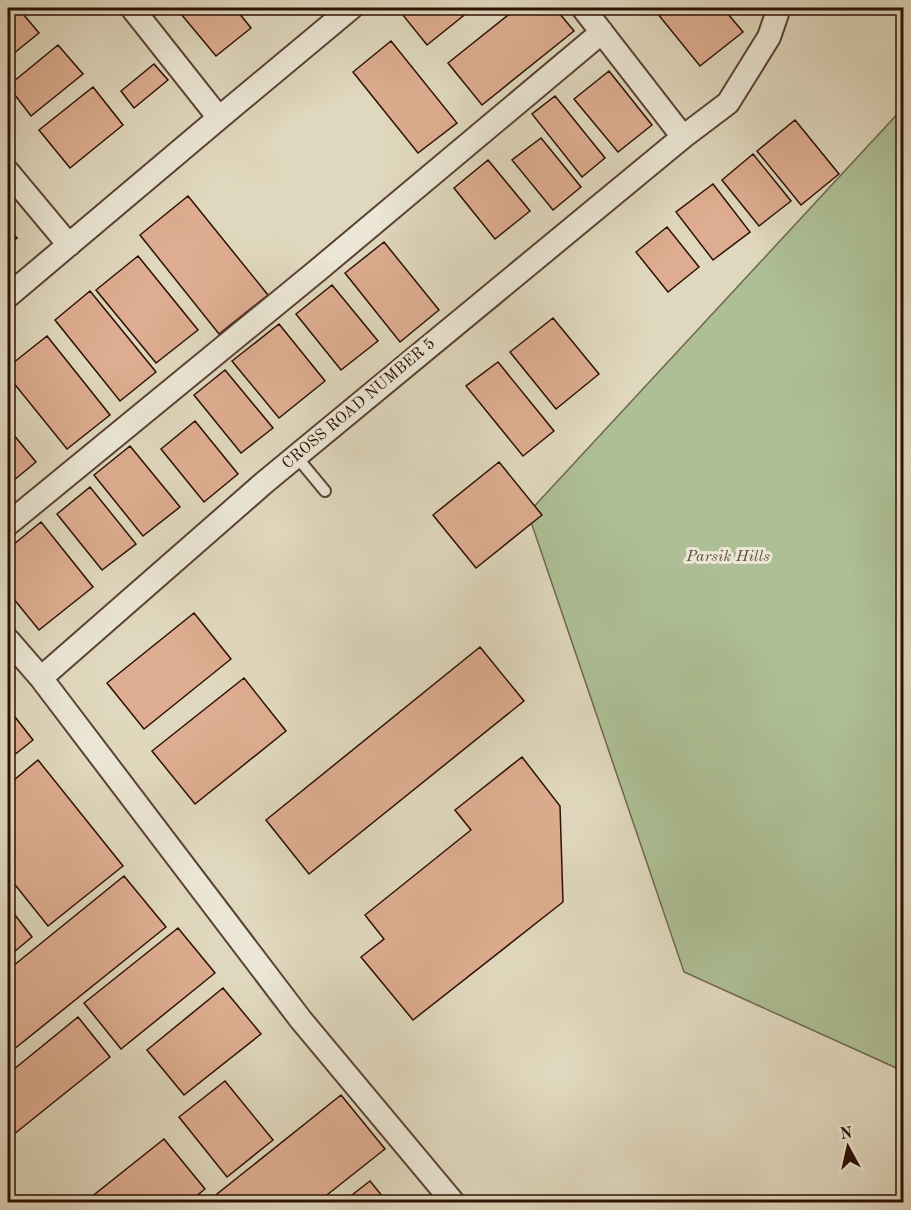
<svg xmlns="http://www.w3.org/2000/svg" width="911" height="1210" viewBox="0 0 911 1210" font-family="'Old Standard TT',serif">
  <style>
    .green { fill: #aebf95; stroke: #6e684d; stroke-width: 1.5 }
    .building { fill: #dead91; stroke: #2d1005; stroke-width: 1.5 }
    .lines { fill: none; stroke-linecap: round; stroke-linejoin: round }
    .lane-casing { stroke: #5a4233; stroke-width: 14 }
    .street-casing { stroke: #5a4233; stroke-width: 26 }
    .lane { stroke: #ebe6d5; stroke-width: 10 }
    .street { stroke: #ebe6d5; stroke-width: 22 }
    .labels { text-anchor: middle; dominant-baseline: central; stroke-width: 6; stroke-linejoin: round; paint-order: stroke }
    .street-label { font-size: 16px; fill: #2d1005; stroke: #ebe6d5 }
    .park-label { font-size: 16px; font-style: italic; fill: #5a4d37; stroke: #ebe6d5 }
  </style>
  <rect width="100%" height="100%" fill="#e0d8be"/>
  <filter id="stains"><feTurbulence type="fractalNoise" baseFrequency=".00333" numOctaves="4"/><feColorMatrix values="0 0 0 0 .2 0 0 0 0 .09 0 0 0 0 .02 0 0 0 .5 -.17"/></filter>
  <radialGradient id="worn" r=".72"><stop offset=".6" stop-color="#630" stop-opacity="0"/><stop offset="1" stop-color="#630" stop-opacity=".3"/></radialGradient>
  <path class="green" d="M903 108V1071L684 972 528 513Z"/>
  <path class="building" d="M8 8H18L39 33 8 58Z
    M176 8H235L251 28 216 56Z
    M410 8H473L427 45 402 14Z
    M517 8H555L574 31 482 105 448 63Z
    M653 8H723L743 32 700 66Z
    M391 41 457 123 418 153 353 72Z
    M58 45 83 74 31 116 8 86Z
    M154 64 168 80 134 108 121 91Z
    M609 71 652 125 618 152 574 99Z
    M93 87 123 125 70 168 39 130Z
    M555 96 605 158 582 177 532 114Z
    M795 120 839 174 801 205 757 151Z
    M541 138 581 187 553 210 512 160Z
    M753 154 791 201 759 226 722 180Z
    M488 160 530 211 495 239 454 188Z
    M713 184 750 232 713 260 676 212Z
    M188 196 268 295 219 334 140 235Z
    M8 226 17 238 8 245Z
    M667 227 699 267 668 292 636 252Z
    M384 242 439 310 400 342 345 273Z
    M138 256 198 330 156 363 96 290Z
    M332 285 378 341 341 370 296 314Z
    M90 291 156 372 120 401 55 320Z
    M553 318 599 374 556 409 510 352Z
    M279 324 325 381 279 418 232 361Z
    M47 336 110 415 67 449 8 376V367Z
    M498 362 554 431 523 456 466 386Z
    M225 370 273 428 241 453 194 395Z
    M195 421 238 474 204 502 161 449Z
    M8 428 36 462 8 485Z
    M130 446 180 507 143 536 94 475Z
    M499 462 542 515 476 568 433 515Z
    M90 487 136 544 102 570 57 514Z
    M41 522 93 587 39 630 8 592V549Z
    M194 613 231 659 144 729 107 683Z
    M480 647 524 701 309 874 266 820Z
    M244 678 286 731 195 804 152 751Z
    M8 708 33 740 8 760Z
    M522 757 560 806 563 902 413 1020 361 957 384 939 365 915 471 830 455 810Z
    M38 760 123 866 48 926 8 876V785Z
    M124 876 166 927 8 1054V970Z
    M8 906 32 937 8 957Z
    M178 928 215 973 121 1049 84 1003Z
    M223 988 261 1034 184 1095 147 1050Z
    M78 1017 110 1057 8 1139V1074Z
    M225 1081 273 1140 227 1177 179 1117Z
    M341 1095 385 1149 318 1202H207Z
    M164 1139 205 1189 189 1202H85Z
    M370 1181 387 1202H343Z"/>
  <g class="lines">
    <defs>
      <path id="lane" d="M296 456 325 491"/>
      <path id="street" d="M132 8 219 118 351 8
        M583 8 683 137 728 103 769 37 779 8
        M8 172 69 245
        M8 296 219 118
        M8 524 318 270 602 32
        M8 640 41 678 301 1020 453 1202
        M41 678 265 482 683 137"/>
    </defs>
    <use href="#lane" class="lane-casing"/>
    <use href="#street" class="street-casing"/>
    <use href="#lane" class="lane"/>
    <use href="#street" class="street"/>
  </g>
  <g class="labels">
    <g class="street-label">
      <text transform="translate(359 404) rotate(-40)">CROSS ROAD NUMBER 5</text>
    </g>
    <g class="park-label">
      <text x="728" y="557">Parsik Hills</text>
    </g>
  </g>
  <rect width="911" height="1210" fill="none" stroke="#e0d8be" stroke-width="30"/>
  <rect x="9" y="9" width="893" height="1192" fill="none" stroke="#2d1005" stroke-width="3"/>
  <rect x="15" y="15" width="881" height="1180" fill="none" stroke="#2d1005" stroke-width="1.5"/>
  <g transform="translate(848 1147) rotate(352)" stroke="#ebe6d5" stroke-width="4.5" paint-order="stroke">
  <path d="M0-4.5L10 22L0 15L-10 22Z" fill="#2d1005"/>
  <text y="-9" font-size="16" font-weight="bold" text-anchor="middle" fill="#2d1005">N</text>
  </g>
  <rect width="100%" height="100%" filter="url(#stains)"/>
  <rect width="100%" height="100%" fill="url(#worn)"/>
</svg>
